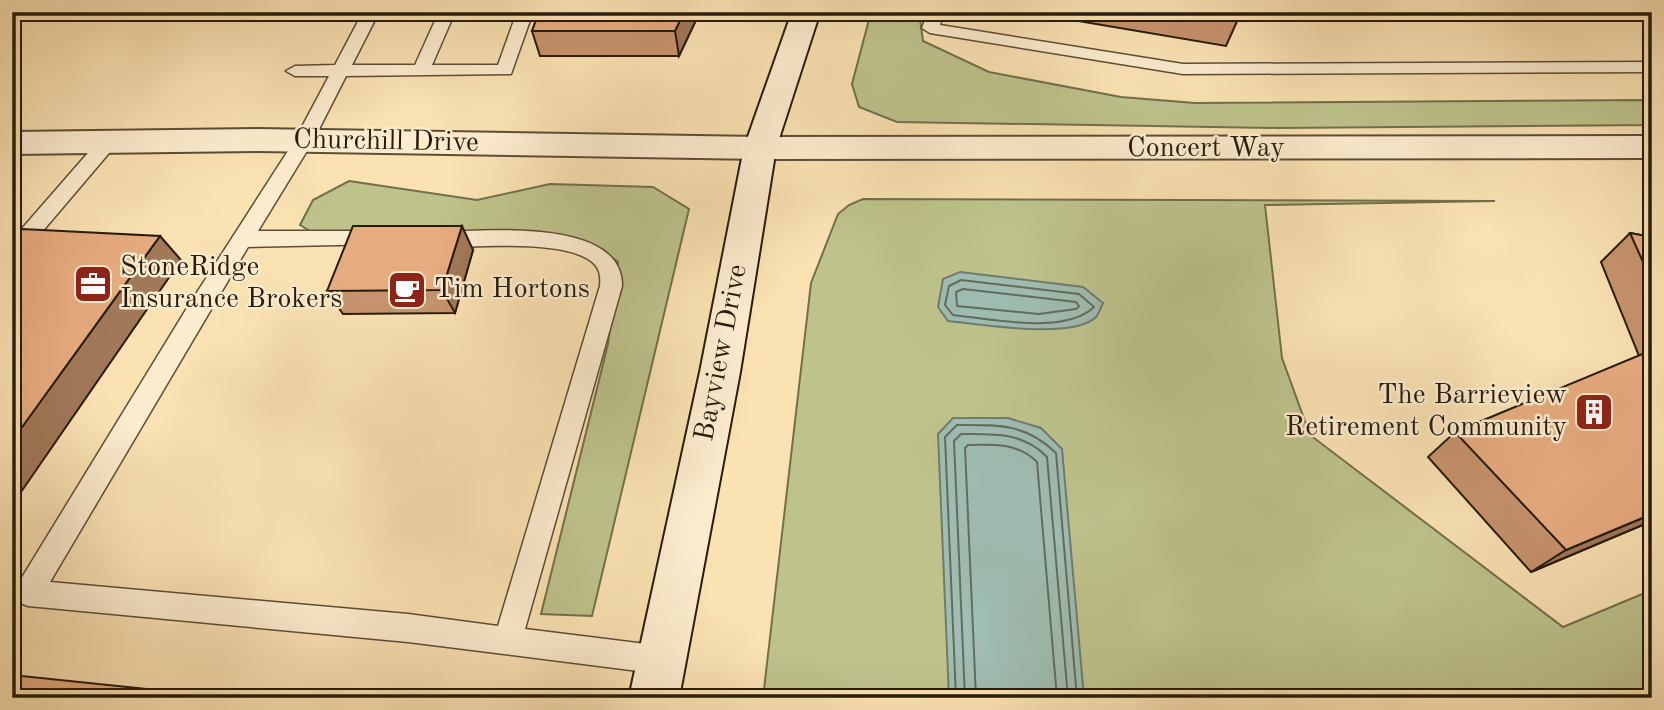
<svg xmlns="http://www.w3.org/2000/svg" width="1664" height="710" viewBox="0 0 1664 710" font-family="'Old Standard TT',serif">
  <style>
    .green { fill: #bec38c; stroke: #726f4c; stroke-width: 2 }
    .water { fill: #9fbdb2; stroke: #6f7c70; stroke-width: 2 }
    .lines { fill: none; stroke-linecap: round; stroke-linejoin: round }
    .shore { stroke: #636c60; stroke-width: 2 }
    .lane-casing { stroke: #5c4d36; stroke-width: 3 }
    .street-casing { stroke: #5c4d36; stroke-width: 4 }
    .secondary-casing { stroke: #271b0d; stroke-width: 4 }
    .lane { fill: #fcecce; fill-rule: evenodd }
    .street { fill: #fcecce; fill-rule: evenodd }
    .secondary { fill: #fcecce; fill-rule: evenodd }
    .wall { fill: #c6936c; stroke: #271b0d; stroke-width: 2 }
    .shaded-wall { fill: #a17858; stroke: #271b0d; stroke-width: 2 }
    .building { fill: #e6ab7e; stroke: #271b0d; stroke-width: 2 }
    .labels { text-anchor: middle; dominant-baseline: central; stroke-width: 5; stroke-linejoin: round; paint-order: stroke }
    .street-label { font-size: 28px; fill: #271b0d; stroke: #fcecce }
    .poi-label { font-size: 28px; fill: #271b0d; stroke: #fcecce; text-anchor: start }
  </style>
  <rect width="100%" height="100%" fill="#fae2b3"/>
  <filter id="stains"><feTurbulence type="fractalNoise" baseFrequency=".00286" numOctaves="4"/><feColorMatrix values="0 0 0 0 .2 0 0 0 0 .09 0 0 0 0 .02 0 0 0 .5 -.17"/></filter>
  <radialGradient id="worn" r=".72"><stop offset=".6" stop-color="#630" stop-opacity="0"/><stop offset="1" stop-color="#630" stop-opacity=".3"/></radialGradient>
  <path class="green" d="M871 12H919L923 41 989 72 1121 97 1195 103 1648 100 1652 105V125L1279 128 897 122 859 107 852 84Z
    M349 181 477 200 550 184 653 187 689 209 592 616 541 614 608 344 618 262 603 251 572 237 467 233 323 239 300 225 313 200Z
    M863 199 1495 201 1265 205 1282 358 1310 435 1563 627 1652 590V698H763L811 283 838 214 849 205Z"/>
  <path class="water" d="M960 272 1083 287 1103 303C1101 307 1099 314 1096 317 1073 340 979 324 948 321L938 307 943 279Z
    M953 418H1008L1041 428 1062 449 1084 698H949L938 434Z"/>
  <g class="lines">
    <path class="shore" d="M961 280 1079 294 1094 307C1065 335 991 319 953 315L945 305 949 286Z
      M963 289 1076 302 1079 306 1076 309 1039 314 957 306 956 292Z
      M956 698 945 437 957 425C998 425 1025 423 1056 453L1077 698
      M965 698 954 441 961 434C994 434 1023 432 1047 457L1068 698
      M976 698 965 448 968 445C994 444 1018 443 1037 462L1057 698"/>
    <defs>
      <path id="lane" d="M363 12H379L352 65H415L439 12H455L432 65H498L517 12H533L511 74 346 76 313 141 258 231H379L386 234 389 239 386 244 248 247 50 582 408 614 498 626 600 286C601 276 600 268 591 261 561 239 475 247 438 248L431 245 428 240 431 235 438 232C484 231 623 217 622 286L525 629 662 646 672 650 676 660 672 670 662 674 408 642 28 606 18 602 14 593 18 584 187 308 295 140 329 76H295L286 71 295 66 335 65Z
        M928 12H944L940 25 1183 64 1652 62V72L1183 74 930 33 922 28Z
        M108 136 115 138 117 142 115 146 19 259 12 262V240L101 138Z"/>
      <path id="street" d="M258 129 760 137 1652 136V158L760 159 258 151 12 154V132Z"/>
      <path id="secondary" d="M792 12H820L776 148 740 372 679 698H629L700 372 744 148Z"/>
    </defs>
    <use href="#lane" class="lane-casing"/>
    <use href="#street" class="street-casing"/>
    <use href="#secondary" class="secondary-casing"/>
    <use href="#lane" class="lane"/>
    <use href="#street" class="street"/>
    <use href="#secondary" class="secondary"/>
  </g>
  <path class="wall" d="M539 12H695L696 20 679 56H540L532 31Z
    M1025 12H1239V17L1226 46Z
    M1630 233 1652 237V521L1531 572 1428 457 1455 432 1639 356 1601 262Z
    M473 250 455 313 343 314 327 291Z"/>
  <path class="shaded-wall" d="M684 12H695L696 20 679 56 675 31Z
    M462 226 473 250 455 313 442 290Z
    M160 236 181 260 12 505V441Z
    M1652 514V521L1531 572 1566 550Z"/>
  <path class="building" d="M539 12H684L675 31H532Z
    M1212 12H1239V17Z
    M353 226H462L442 290 327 291Z
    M22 229 160 236 12 441V241Z
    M1630 233 1652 237V282Z
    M1652 350V514L1566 550 1455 432Z
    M12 675 233 698H12Z"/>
  <defs>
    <symbol id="office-square" viewBox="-11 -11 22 22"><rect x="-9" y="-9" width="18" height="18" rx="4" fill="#8f2418" stroke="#fcecce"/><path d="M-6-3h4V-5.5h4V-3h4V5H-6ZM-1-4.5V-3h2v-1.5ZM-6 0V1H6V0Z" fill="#fff"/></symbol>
    <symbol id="cafe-square" viewBox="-11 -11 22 22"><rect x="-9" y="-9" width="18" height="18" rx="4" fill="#8f2418" stroke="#fcecce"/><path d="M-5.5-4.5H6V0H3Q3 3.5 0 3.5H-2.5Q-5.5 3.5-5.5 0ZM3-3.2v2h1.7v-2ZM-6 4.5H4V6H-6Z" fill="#fff"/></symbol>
    <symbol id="building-square" viewBox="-11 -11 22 22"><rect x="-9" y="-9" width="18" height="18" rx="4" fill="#8f2418" stroke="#fcecce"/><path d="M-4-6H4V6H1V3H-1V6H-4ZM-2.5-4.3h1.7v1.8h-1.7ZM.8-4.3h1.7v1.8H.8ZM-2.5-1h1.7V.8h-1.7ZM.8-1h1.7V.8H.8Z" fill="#fff"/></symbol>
  </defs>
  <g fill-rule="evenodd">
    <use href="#office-square" x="71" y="262" width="44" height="44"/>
    <use href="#cafe-square" x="385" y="268" width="44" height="44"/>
    <use href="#building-square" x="1572" y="390" width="44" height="44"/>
  </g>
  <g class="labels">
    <g class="street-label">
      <text transform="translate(386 142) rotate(1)">Churchill Drive</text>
      <text x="1206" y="149">Concert Way</text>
      <text transform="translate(722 353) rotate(-79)">Bayview Drive</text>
    </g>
    <g class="poi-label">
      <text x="120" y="268">StoneRidge<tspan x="120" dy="32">Insurance Brokers</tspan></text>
      <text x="434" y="290">Tim Hortons</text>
      <text x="1567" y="396" text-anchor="end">The Barrieview<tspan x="1567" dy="32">Retirement Community</tspan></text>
    </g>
  </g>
  <rect width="1664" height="710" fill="none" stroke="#fae2b3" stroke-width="42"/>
  <rect x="14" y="14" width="1636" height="682" fill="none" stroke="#271b0d" stroke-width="3.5"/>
  <rect x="21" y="21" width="1622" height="668" fill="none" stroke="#271b0d" stroke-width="2"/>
  <rect width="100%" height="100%" filter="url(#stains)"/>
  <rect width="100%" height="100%" fill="url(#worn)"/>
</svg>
